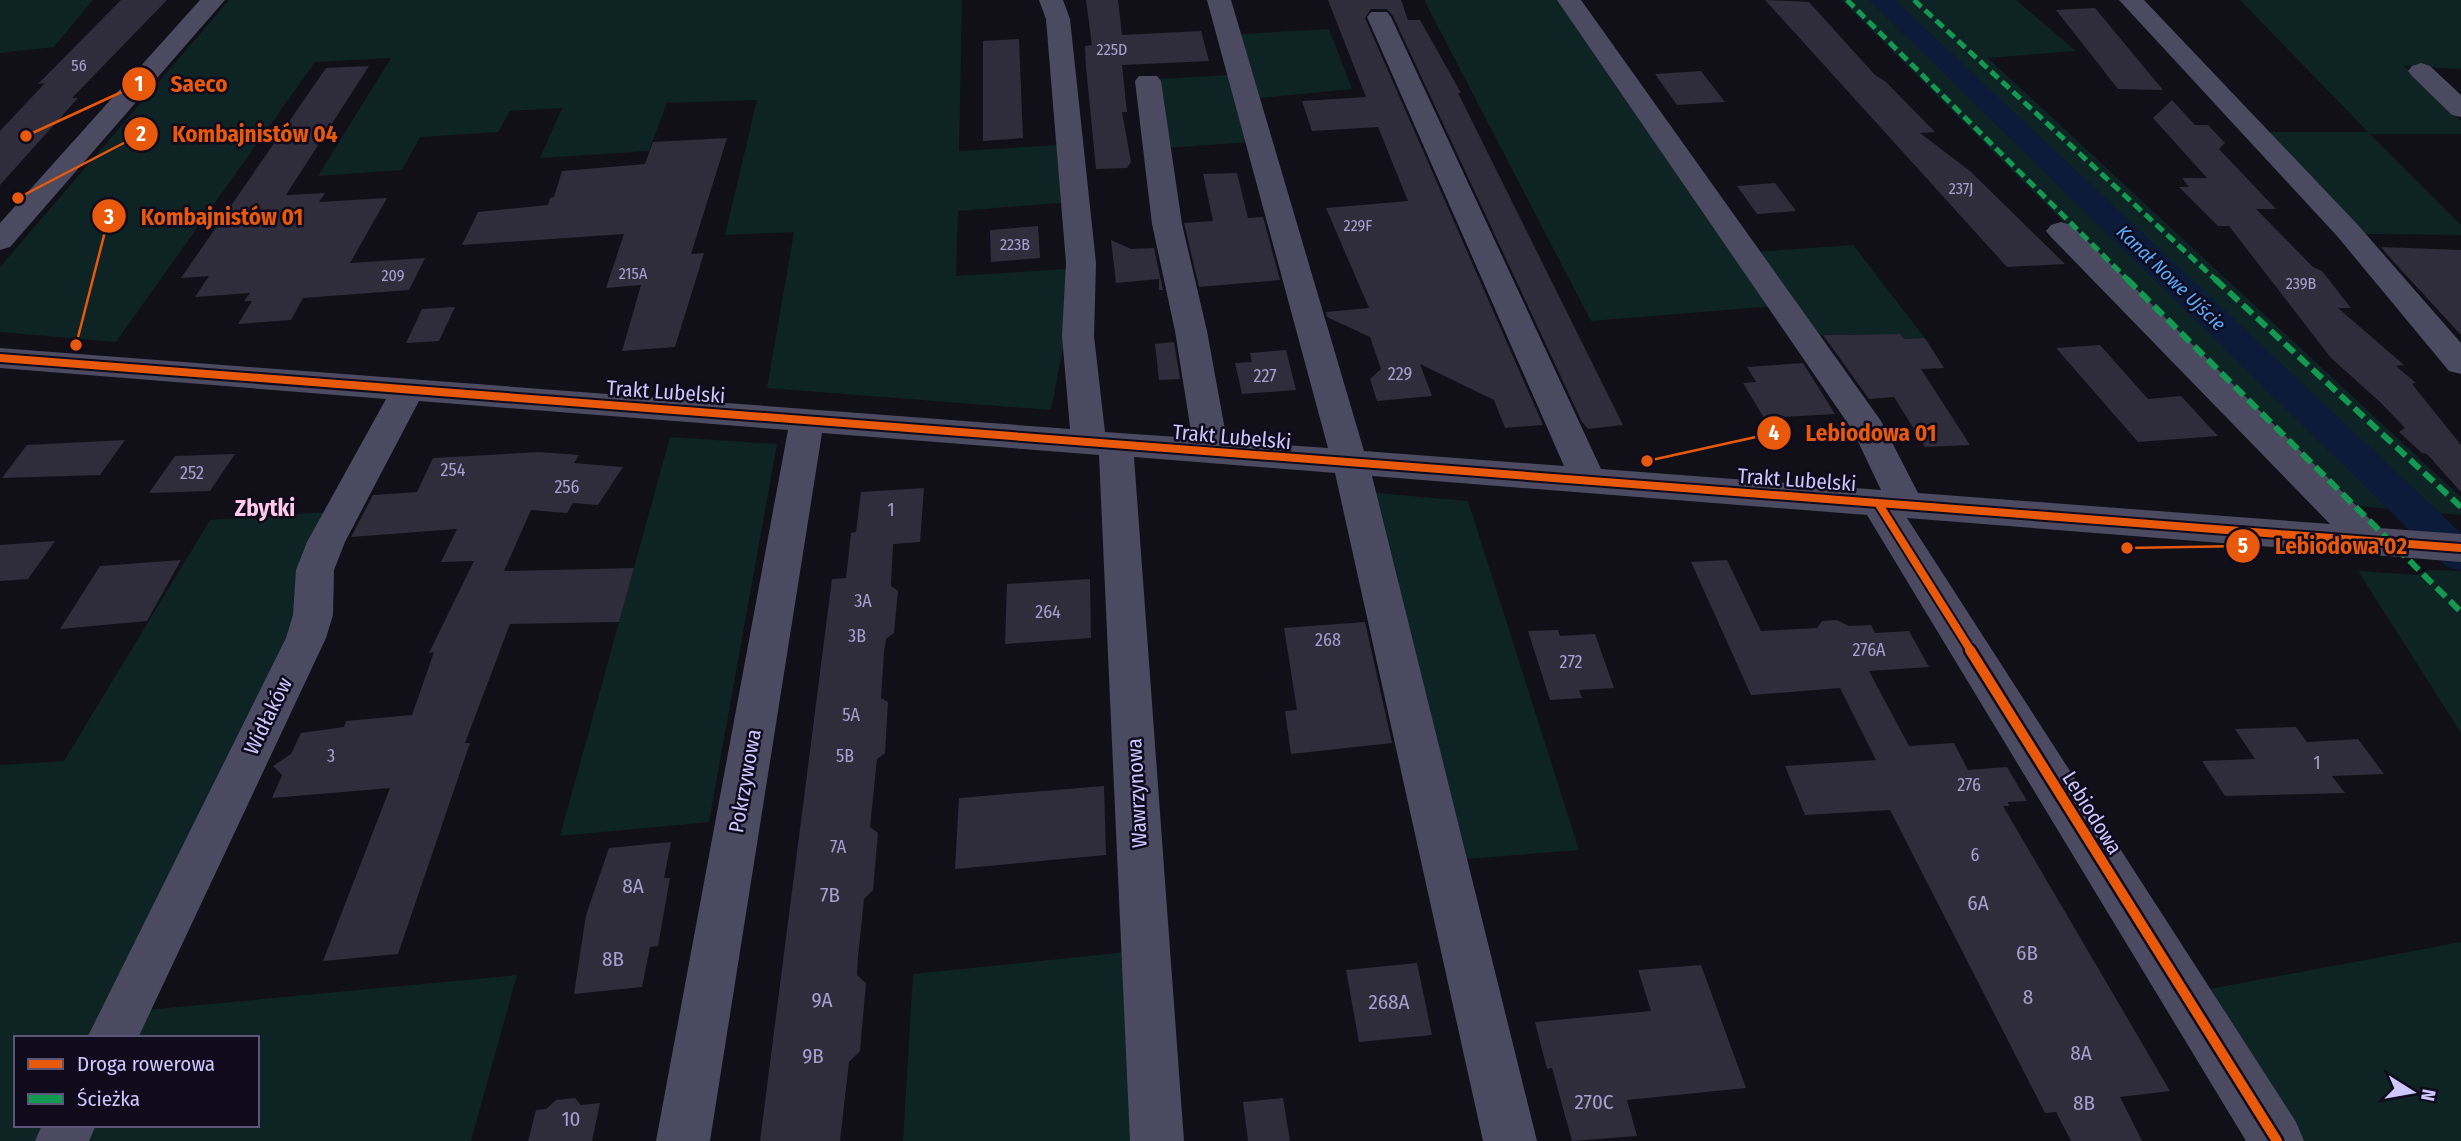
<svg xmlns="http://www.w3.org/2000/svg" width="2461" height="1141" viewBox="0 0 2461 1141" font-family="'Fira Sans Condensed',sans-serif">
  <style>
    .green { fill: #0e2324 }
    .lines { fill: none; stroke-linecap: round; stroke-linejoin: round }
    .canal { fill: #0c1b39; fill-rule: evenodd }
    .building { fill: #2f2c3c }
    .minor { fill: #4c4a61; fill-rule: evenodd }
    .quiet-far1 { stroke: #139951; stroke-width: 5; stroke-dasharray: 10 5; stroke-linecap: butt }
    .quiet { stroke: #139951; stroke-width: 6; stroke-dasharray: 13 6; stroke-linecap: butt }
    .cycleway-far1-casing { stroke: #0f0b1c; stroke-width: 12 }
    .cycleway-casing { stroke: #0f0b1c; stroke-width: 15 }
    .cycleway-far1 { stroke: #e8590c; stroke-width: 8 }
    .cycleway { stroke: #e8590c; stroke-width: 10 }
    .labels { text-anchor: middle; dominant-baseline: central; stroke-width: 5; stroke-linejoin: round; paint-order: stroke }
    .far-number-label { font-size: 16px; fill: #a6a0ce }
    .number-label { font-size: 18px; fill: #a6a0ce }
    .far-water-label { font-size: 19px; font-style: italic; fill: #55adfe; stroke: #0f0b1c }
    .street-label { font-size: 21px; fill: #cec7ff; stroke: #0f0b1c }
    .near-number-label { font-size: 21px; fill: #a6a0ce }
    .neighbourhood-label { font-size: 23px; font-weight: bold; fill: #ffc9ea; stroke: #0f0b1c }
    .leader { fill: none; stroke: #e8590c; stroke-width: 2.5 }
    .callout-dot { fill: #e8590c; stroke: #0f0b1c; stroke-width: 2.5 }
    .mark-label { font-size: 21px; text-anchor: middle; font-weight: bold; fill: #fff }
    .callout-label { font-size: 23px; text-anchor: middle; font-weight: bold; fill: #e8590c; stroke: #0f0b1c; stroke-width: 5; stroke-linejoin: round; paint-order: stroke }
  </style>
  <rect width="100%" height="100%" fill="#110f18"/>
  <path class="green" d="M0 0H93L54 47 0 53Z
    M229 0H962L959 151 1057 145 1061 203 958 211 956 276 1066 269 1065 337 1051 410 767 388 794 232 725 235 757 100 667 103 649 151 540 158 562 108 510 111 498 132 420 137 402 170 318 176 391 58 315 62 116 342 0 332V267Z
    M1424 0H1564L1776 306 1591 321Z
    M1841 0H2016L2076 51 1988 58 2461 497V515L2347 505Z
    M2240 0H2461V69L2404 66 2461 121V134H2370L2461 225V235L2364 234 2267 132H2368Z
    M1329 29 1352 89 1260 98 1240 34Z
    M1230 75 1251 142 1166 148 1157 79Z
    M1853 245 1925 338 1904 339 1900 334 1811 335 1754 252Z
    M670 437 777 444 709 822 560 836Z
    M1366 492 1468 501 1579 850 1453 860Z
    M327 512 299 563 298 618 91 1038H16V1125H48L40 1141H0V765L64 761 210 520Z
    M2429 570 2461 571V733L2358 571 2417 575Z
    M2461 942V1141H2301L2204 990Z
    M1127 952 1134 1141H903L913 974Z
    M517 975 471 1141H74L82 1125H257V1038H123L136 1011Z"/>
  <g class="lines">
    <path class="canal" d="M1869 0H1895L2461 533V571L2447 567Z"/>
  </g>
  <path class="building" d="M121 0H167L72 98H78L0 185V131L45 83 38 84Z
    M1086 0H1118L1122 35 1201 31 1209 61 1122 65 1127 112H1122L1131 162 1127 168 1096 169 1086 67 1085 46 1092 45Z
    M1328 0H1401L1408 20H1420L1461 93H1458L1623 425 1588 429 1582 422 1393 16 1387 9H1371L1365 18 1543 425 1505 428 1494 400 1420 364 1432 396 1377 401 1370 379 1381 369 1370 337 1327 317 1326 312 1369 308 1326 208 1408 201 1378 127 1312 131 1302 101 1366 97Z
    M1765 0 1809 2 1875 75 1886 82 1935 132 1920 133 1970 171 2065 264 2007 267Z
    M2095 8 2163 90 2118 89 2056 10Z
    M1019 39 1023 138 983 141V41Z
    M369 66 286 195 325 193 319 202 387 198 350 263 425 258 409 290 303 298 291 320 238 324 252 301H244L250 293 195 297 209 276 181 278 326 68Z
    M1701 71 1725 102 1677 105 1655 74Z
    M2172 100 2195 125H2208L2225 143 2219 149 2276 209H2256L2313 267 2322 271 2351 308H2338L2404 365 2396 366 2416 383 2412 384 2461 445V492L2427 454 2422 453 2399 432 2405 428 2380 402 2331 358 2229 226H2218L2179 187H2189L2182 178H2207L2153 118Z
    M727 138 691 254 704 253 675 347 622 351 641 285 606 288 624 234 462 245 478 212 548 205 550 198 554 197 562 171 645 164 653 142Z
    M1237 173 1248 218 1263 217 1280 280 1199 287 1184 223 1213 221 1203 174Z
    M1775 183 1796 211 1757 214 1737 186Z
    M1038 226 1040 258 991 262 990 230Z
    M1111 240 1131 249 1154 248 1163 290H1159V279L1116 283Z
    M2381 247 2461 250V335L2392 260Z
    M455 307 439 341 406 343 422 309Z
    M1900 334 1904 339 1925 338 1944 368 1921 369 1970 445 1925 447 1894 397 1869 399 1823 335Z
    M1174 342 1180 379 1159 380 1155 344Z
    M2100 345 2148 399 2181 396 2218 436 2138 442 2056 348Z
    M1286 350 1296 390 1242 394 1235 363 1252 362 1250 353Z
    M1803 363 1835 414 1764 418 1743 383 1756 382 1747 367Z
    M125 440 100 475 2 478 27 445Z
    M539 452 579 455 574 463 623 467 598 505 573 503 567 513 531 510 504 571 634 568 619 622 510 624 465 743H470L398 954 323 961 390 788 272 798 282 775 273 766 291 754 301 733 344 727 346 721 412 715 434 652 429 653 474 561 441 562 457 529 351 537 373 495 417 492 433 458Z
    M235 454 210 491 149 493 175 456Z
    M924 488 920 542 893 544 891 586 898 591 894 633 886 639 884 652 881 698 888 702 885 753 877 759 870 827 878 833 873 890 864 899 858 957 857 975 866 983 860 1051 849 1062 840 1141H760L832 579 846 578 851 533 856 532 861 492Z
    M55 541 28 579 0 581V545Z
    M181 560 147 621 60 629 100 566Z
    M1727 560 1761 631 1817 628 1822 621 1837 620 1849 626 1871 625 1875 633 1909 631 1929 667 1869 671 1909 746 1954 743 1968 770 2007 767 2027 801 2008 802 2009 806H2003L2170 1091 2120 1097 2142 1141H2071L2056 1112 2045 1113 1890 810 1805 815 1785 766 1876 760 1840 688 1751 695 1691 562Z
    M1090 579 1091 638 1005 644 1007 584Z
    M1365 622 1392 743 1291 754 1285 711 1297 710 1284 628Z
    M1558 630 1560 636 1595 634 1614 688 1579 690 1582 698 1550 700 1528 631Z
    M2296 727 2307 742 2358 739 2384 774 2332 776 2345 793 2225 796 2202 761 2255 759 2235 729Z
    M1104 786 1106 855 955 869 959 798Z
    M671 842 664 878H670L658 946 650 947 642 987 574 994 586 915 609 848Z
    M1417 963 1432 1035 1359 1042 1346 970Z
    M1701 965 1746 1088 1627 1100 1637 1136 1572 1141 1552 1068 1547 1069 1535 1022 1651 1011 1638 970Z
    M575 1098 581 1105 600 1103 592 1141H528L536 1110 546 1109 556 1100Z
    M1283 1098 1290 1141H1248L1243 1102Z"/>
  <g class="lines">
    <path class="minor" d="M200 0H225L10 247 0 250V223Z
      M1039 0H1063L1070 19 1096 263 1094 336 1105 432 1192 438 1175 331 1152 224 1135 81 1139 76H1157L1161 81 1182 224 1207 331 1227 441 1328 448 1207 0H1231L1364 451 1564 466 1367 17 1371 12H1387L1391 17 1601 469 1881 490 1853 431 1557 0H1581L1881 421 1918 493 2330 524 2051 237 2046 231 2051 225 2061 222 2071 225 2379 528 2461 534V562L1907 518 2296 1122 2304 1141H2246L1867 515 1372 476 1537 1141H1483L1335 473 1134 457 1184 1141H1130L1099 455 822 433 710 1141H656L788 430 419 401 345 542 334 570 333 615 326 638 138 1038H87L286 638 293 615 296 570 307 542 386 399 0 368V348L1070 429 1062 336 1066 263 1046 19Z
      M2119 0H2144L2357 224 2461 343V374L2449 371 2337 236Z
      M2421 63 2430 66 2461 95V117L2452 115 2412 76 2408 71 2412 66Z
      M42 1125H96L89 1141H35Z"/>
    <path class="quiet-far1" d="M1847 0 2129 281
      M1914 0 2217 281"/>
    <path class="quiet" d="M2127 279 2461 612
      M2215 279 2461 507"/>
    <defs>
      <path id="cycleway-far1" d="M0 358 2461 548
        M1878 503 1971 651"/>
      <path id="cycleway" d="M1970 650 2277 1141"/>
    </defs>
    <use href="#cycleway-far1" class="cycleway-far1-casing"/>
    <use href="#cycleway" class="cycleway-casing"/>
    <use href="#cycleway-far1" class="cycleway-far1"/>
    <use href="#cycleway" class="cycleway"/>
  </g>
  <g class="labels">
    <g class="far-number-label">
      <text x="1112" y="49">225D</text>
      <text x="79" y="65">56</text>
      <text x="1961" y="188">237J</text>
      <text x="1358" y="225">229F</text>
      <text x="1015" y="244">223B</text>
      <text x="633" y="273">215A</text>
      <text x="393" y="275">209</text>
      <text x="2301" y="283">239B</text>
    </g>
    <g class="number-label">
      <text x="1400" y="374">229</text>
      <text x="1265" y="376">227</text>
      <text x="453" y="470">254</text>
      <text x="192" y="473">252</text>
      <text x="567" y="487">256</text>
      <text x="891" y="510">1</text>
      <text x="863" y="601">3A</text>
      <text x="1048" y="612">264</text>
      <text x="857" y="636">3B</text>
      <text x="1328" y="640">268</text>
      <text x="1869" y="650">276A</text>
      <text x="1571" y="662">272</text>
      <text x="851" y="715">5A</text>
      <text x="331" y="756">3</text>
      <text x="845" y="756">5B</text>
      <text x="2317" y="763">1</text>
      <text x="1969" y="785">276</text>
      <text x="838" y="847">7A</text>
      <text x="1975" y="855">6</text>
    </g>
    <g class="far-water-label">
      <text transform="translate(2171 278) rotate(44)">Kanał Nowe Ujście</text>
    </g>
    <g class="street-label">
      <text transform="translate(666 392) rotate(4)">Trakt Lubelski</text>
      <text transform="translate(1232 437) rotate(5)">Trakt Lubelski</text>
      <text transform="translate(1797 480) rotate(4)">Trakt Lubelski</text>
      <text transform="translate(268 716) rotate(-64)">Widłaków</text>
      <text transform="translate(745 781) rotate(-80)">Pokrzywowa</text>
      <text transform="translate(1137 793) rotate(-93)">Wawrzynowa</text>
      <text transform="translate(2092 813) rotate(58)">Lebiodowa</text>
    </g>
    <g class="near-number-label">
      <text x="633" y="886">8A</text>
      <text x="830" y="895">7B</text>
      <text x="1978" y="903">6A</text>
      <text x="2027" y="953">6B</text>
      <text x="613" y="959">8B</text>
      <text x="2028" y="997">8</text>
      <text x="822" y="1000">9A</text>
      <text x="1389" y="1002">268A</text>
      <text x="2081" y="1053">8A</text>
      <text x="813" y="1056">9B</text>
      <text x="1594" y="1102">270C</text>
      <text x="2084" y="1103">8B</text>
      <text x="571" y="1119">10</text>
    </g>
    <g class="neighbourhood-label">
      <text x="265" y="508">Zbytki</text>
    </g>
  </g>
  <path class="leader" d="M26 136L139 84M18 198L141 134M76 345L109 216M1647 461L1774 433M2127 548L2243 546"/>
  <g class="callout-dot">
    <circle cx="26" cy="136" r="7"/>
    <circle cx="18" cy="198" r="7"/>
    <circle cx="76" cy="345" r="7"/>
    <circle cx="1647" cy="461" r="7"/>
    <circle cx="2127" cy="548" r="7"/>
    <circle cx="139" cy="84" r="18"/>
    <circle cx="141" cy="134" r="18"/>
    <circle cx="109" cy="216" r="18"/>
    <circle cx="1774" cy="433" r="18"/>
    <circle cx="2243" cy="546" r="18"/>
  </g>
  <g class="mark-label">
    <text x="139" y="91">1</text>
    <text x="141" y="141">2</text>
    <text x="109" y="224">3</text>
    <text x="1774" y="440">4</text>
    <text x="2243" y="553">5</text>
  </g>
  <g class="callout-label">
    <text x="199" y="92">Saeco</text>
    <text x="255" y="142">Kombajnistów 04</text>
    <text x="222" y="225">Kombajnistów 01</text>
    <text x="1871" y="441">Lebiodowa 01</text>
    <text x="2341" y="554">Lebiodowa 02</text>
  </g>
  <rect x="14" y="1036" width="245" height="91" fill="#0f0b1c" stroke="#5b5677" stroke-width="2"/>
  <rect x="28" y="1059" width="35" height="10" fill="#e8590c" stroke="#5b5677" stroke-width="2"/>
  <text x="77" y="1071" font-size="21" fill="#cec7ff">Droga rowerowa</text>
  <rect x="28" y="1094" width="35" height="10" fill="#139951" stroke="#5b5677" stroke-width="2"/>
  <text x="77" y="1106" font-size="21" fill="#cec7ff">Ścieżka</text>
  <g transform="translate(2412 1092) rotate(101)" stroke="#0f0b1c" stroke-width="5" paint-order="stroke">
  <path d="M0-5L12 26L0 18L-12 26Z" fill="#cec7ff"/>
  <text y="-10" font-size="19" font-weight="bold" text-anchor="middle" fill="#cec7ff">N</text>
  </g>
</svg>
